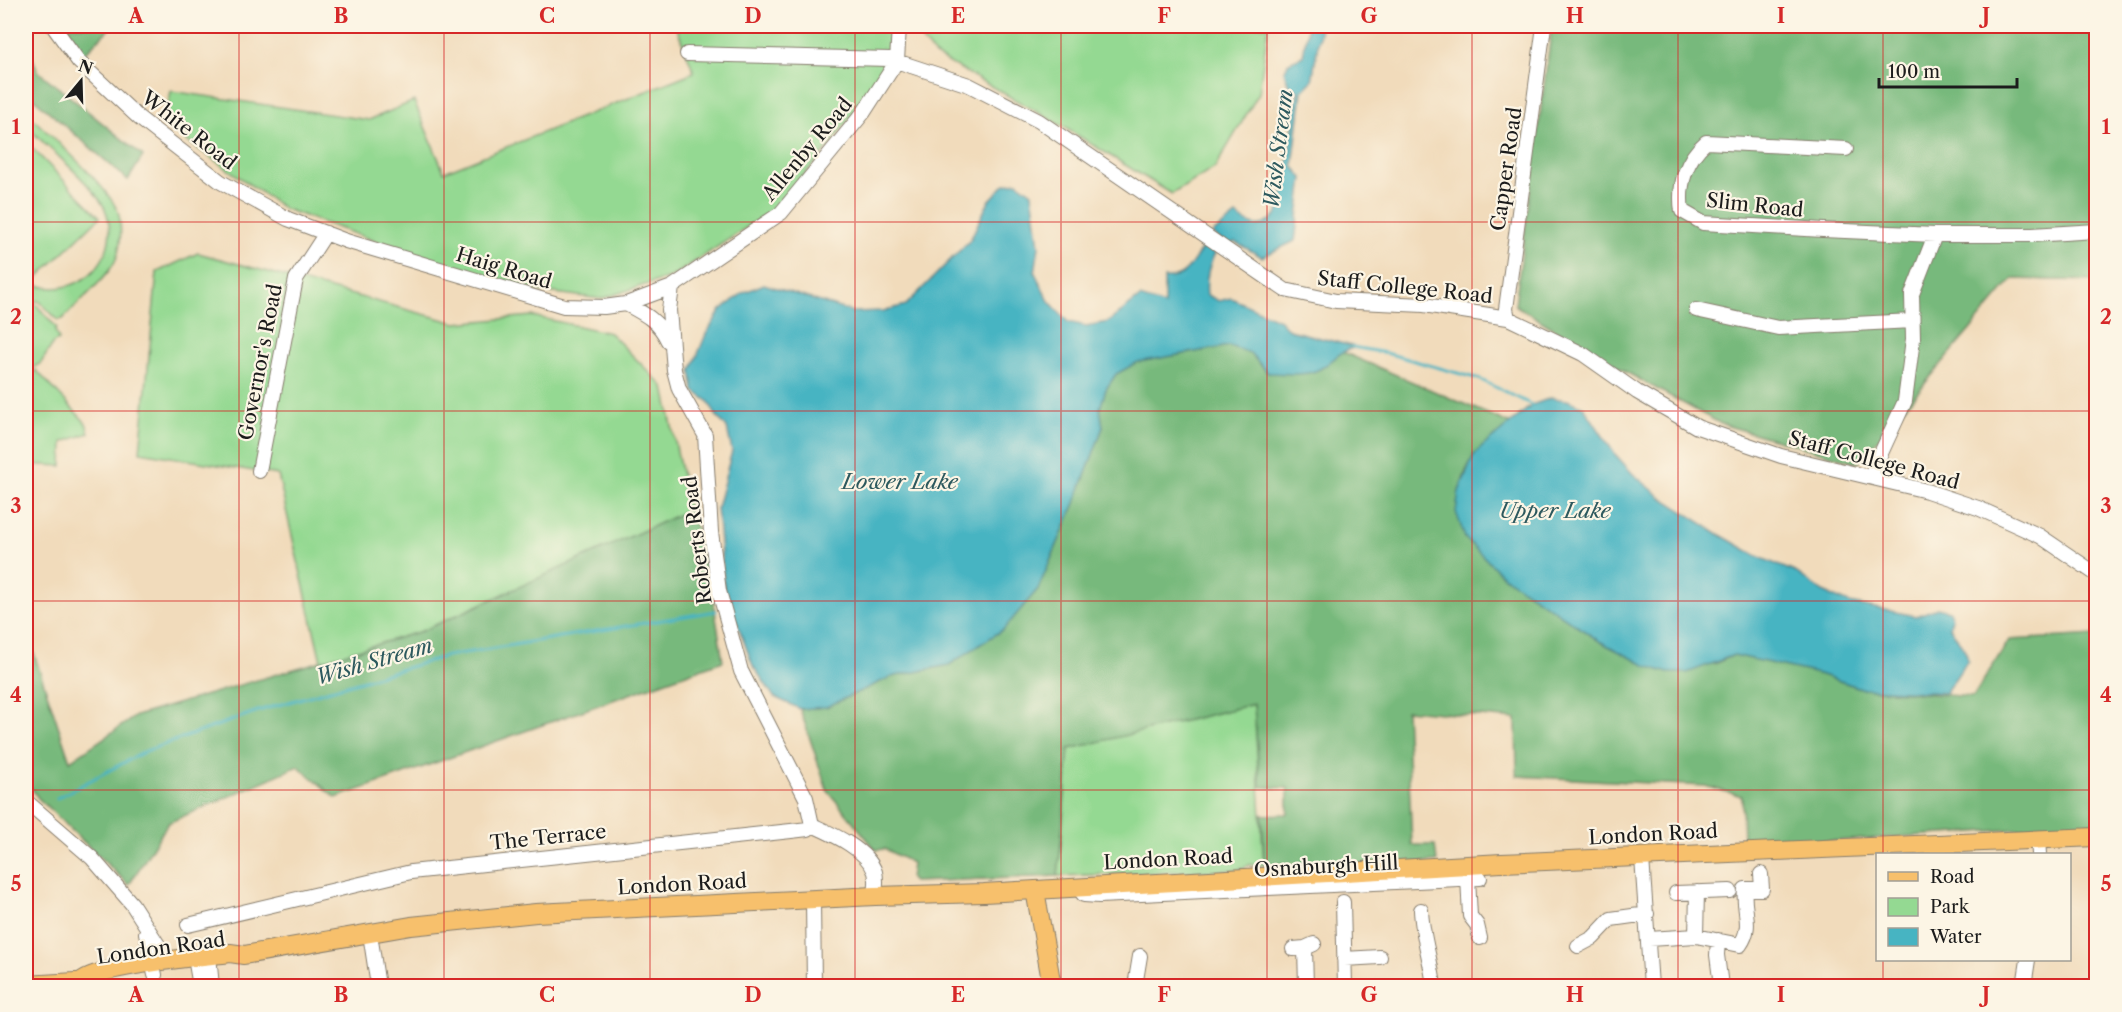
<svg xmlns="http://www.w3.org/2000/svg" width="2122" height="1012" viewBox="0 0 2122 1012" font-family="'Libre Caslon Text',serif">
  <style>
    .green { fill: #94d992; stroke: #587a57; stroke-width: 1.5 }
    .forest { fill: #77b97c; stroke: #4a6a4c; stroke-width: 1.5 }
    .water { fill: #47b4c2; stroke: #32686f; stroke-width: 1.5 }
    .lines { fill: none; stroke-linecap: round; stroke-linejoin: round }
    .stream { stroke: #47b4c2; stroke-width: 3 }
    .minor-casing { stroke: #867c6c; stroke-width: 16 }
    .major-casing { stroke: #867c6c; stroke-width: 20 }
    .minor { stroke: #fff; stroke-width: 14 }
    .major { stroke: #f7c06c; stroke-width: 18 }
    .grid { fill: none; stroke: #d62828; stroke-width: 1.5; stroke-opacity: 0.55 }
    .labels { text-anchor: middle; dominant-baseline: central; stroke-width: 4.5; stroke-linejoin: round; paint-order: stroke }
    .street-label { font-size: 20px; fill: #1c1c1c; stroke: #fcf5e5 }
    .water-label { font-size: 21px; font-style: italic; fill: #2d595e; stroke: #fcf5e5 }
    .neatline { fill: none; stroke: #d62828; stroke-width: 2 }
    .grid-label { font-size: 20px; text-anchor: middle; font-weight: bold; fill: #d62828 }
  </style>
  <rect width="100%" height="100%" fill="#fcf5e5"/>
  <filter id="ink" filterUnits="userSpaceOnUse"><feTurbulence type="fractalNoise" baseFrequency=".0167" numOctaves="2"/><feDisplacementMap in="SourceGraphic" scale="12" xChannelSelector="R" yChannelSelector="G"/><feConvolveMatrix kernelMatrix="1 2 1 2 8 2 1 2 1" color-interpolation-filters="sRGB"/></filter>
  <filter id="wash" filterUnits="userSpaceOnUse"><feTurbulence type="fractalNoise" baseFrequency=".008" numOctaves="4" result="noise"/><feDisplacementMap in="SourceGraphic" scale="24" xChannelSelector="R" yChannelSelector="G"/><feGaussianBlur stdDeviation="1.35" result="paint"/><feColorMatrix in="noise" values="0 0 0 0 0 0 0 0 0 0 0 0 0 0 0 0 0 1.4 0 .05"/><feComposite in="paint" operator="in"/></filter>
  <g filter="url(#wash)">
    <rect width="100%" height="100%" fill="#f1dbbb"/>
    <path class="green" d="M676 26H891L885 70 825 152 769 213 673 276 601 299 539 291 406 252 285 209 164 125 171 91 369 120 414 101 444 172 694 72Z
      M909 26H1268L1259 93 1215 168 1172 194 1064 127 935 55Z
      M26 112C47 133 112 188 119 215 122 229 121 253 113 265 99 286 80 300 63 319L58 320 39 301H33L57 328 55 330 59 340 54 342 41 363 26 372V280C72 307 126 260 105 209 95 186 45 145 26 126Z
      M26 142 100 217 38 277 26 263Z
      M198 253 456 323 532 316 610 333 664 387 689 510 422 631 321 661 278 475 140 452 157 272Z
      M36 370 86 423 89 433 63 442 62 466 26 464V377Z
      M1254 704 1264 865H1249L1238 870 1058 876 1068 749Z"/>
    <path class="forest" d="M64 26H112L83 55Z
      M1552 26H2096V281L2013 279 1858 463 1721 424 1615 366 1515 305Z
      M26 43 38 71 143 156 128 180 26 92Z
      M1229 346 1250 353 1268 373 1320 369 1340 351 1511 424 1474 455 1466 471 1459 491 1465 538 1503 576 1601 642 1622 653 1714 664 1734 655 1819 674 1864 689 1973 697 2009 640 2096 635V824L1743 847 1742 796 1705 786 1517 776 1516 719 1406 710 1412 845H1435L1437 862 1311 868 1303 863 1264 865 1262 815 1288 814V788L1260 787 1254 704 1069 749 1058 876 913 882 910 879 912 863 885 849 876 850 827 790 800 709 826 707 891 677 949 665 1038 589 1075 503 1103 427 1100 408 1106 389 1116 374 1137 362Z
      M689 510 705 549 723 661 336 798 298 766 168 823 129 885 38 798 26 780V630L70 761 136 716 422 631Z"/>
    <path class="water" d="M1308 26H1321L1312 81 1302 91 1293 166 1303 178 1295 241 1262 257 1235 242 1229 245 1212 234 1236 215C1255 230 1267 229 1281 208L1298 91 1288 83 1284 71 1289 62 1303 56Z
      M1017 182 1032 193 1039 246 1035 273 1049 301 1068 322 1086 326 1108 322 1140 297 1164 305V278C1187 280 1191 262 1204 246L1215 253C1208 267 1205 279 1207 295L1219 301 1231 298 1280 320 1289 330 1356 347C1337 352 1335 360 1320 369 1305 377 1284 373 1268 373L1250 353 1229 346 1138 362 1116 374 1106 389 1100 408 1103 427 1075 503 1038 589 1004 629 949 665 891 677 826 707 800 709 774 697 753 666 724 588 717 508 732 451 727 428 716 415 708 401 694 391 691 371 706 334 721 310 743 293 764 284 852 312 883 311 906 305 970 240 989 201 1005 184Z
      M1551 398 1567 400 1584 407 1614 453 1633 474 1661 497 1717 533 1757 556 1797 573 1823 592 1849 603 1916 616 1937 608 1949 611 1952 618 1950 627 1966 652 1968 660 1945 693 1864 689 1819 674 1734 655 1687 673H1668L1647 666 1601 642 1503 576 1465 538 1456 512 1459 491 1474 455 1482 447 1532 405Z"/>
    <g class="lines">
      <path class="stream" d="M1352 347 1386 353 1479 379 1532 405
        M57 798 146 751 258 711 447 656 716 611"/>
    </g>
  </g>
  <g filter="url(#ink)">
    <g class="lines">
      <defs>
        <path id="minor" d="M53 26 79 62 139 118 221 182 288 219 346 241 564 306 604 307 626 304 672 287 781 213 864 112 897 61
          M687 54 890 59 969 85 1039 121 1285 290 1336 301 1424 305 1508 318 1583 354 1637 392 1697 427 1781 456 1927 491 1978 508 2040 536 2096 574
          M897 61 899 26
          M1846 149 1706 142C1686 159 1678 185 1682 211L1703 223 1823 230 1935 235H2032L2096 231
          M672 287 669 310 674 370 679 389 705 435 711 532 719 591 741 671 806 798 812 825
          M626 304C645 314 659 321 668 341
          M1696 310 1778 328 1912 321
          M1508 318 1506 309 1544 26
          M259 471 296 279 326 233
          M1870 477 1905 401 1913 339 1912 294 1935 235
          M26 801 92 858 132 904 162 951 170 958 177 960
          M812 825C832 834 867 849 875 872 877 879 876 888 875 896
          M2038 839 2039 854
          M1642 858 1651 986
          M1468 878 1470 916 1477 925 1480 938
          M1078 888 1084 895 1099 896 1480 878
          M1676 893 1730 891
          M813 900 814 986
          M1343 902 1345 986
          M1421 910C1422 936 1431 960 1434 986
          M188 925 411 872 791 831 808 829 812 825
          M146 933 155 975
          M370 934 378 986
          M1696 936 1697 892
          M1649 939 1696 936 1740 945C1754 926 1742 909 1745 889H1762L1761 874
          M1718 940 1717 955 1721 986
          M1578 946 1593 938 1611 919 1647 914
          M1305 948 1306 986
          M1293 949 1305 948 1314 944
          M209 956 212 986
          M195 958 200 986
          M1344 959 1380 957
          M1135 986 1140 956
          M2024 986 2028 960"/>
        <path id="major" d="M1035 890 1052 986
          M83 980C105 965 199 957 230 953L244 955 411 926 536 913 875 896 984 893 1502 863 2096 837
          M26 985 92 981"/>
      </defs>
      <use href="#minor" class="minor-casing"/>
      <use href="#major" class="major-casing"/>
      <use href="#minor" class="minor"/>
      <use href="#major" class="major"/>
    </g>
  </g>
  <path class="grid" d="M239 26V986M444 26V986M650 26V986M855 26V986M1061 26V986M1267 26V986M1472 26V986M1678 26V986M1883 26V854M26 222H2096M26 411H2096M26 601H2096M26 790H2096M1883 960V986"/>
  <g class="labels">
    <g class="street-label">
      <text transform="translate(189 130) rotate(38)">White Road</text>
      <text transform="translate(807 149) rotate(-50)">Allenby Road</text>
      <text transform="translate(1506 169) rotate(-82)">Capper Road</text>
      <text transform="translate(1755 205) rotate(6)">Slim Road</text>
      <text transform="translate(504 268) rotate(17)">Haig Road</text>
      <text transform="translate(1405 287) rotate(6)">Staff College Road</text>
      <text transform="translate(260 362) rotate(-79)">Governor's Road</text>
      <text transform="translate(1874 460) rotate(15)">Staff College Road</text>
      <text transform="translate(697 540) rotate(-97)">Roberts Road</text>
      <text transform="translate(1653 834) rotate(-3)">London Road</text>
      <text transform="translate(548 837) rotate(-6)">The Terrace</text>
      <text transform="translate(1168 859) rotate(-3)">London Road</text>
      <text transform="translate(1326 866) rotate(-3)">Osnaburgh Hill</text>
      <text transform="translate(682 884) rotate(-3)">London Road</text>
      <text transform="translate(161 948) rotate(-8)">London Road</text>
    </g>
    <g class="water-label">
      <text transform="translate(1278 149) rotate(-83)">Wish Stream</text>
      <text x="900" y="481">Lower Lake</text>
      <text x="1555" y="510">Upper Lake</text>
      <text transform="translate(374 661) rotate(-16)">Wish Stream</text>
    </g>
  </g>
  <rect width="2122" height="1012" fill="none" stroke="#fcf5e5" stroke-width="66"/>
  <rect x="1876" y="853" width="195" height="108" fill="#fcf5e5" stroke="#a29e95" stroke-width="1.5"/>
  <rect x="1888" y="872" width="30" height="9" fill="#f7c06c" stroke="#a29e95" stroke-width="1.5"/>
  <text x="1930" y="883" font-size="18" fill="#1c1c1c">Road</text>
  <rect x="1888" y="898" width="30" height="18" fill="#94d992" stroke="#a29e95" stroke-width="1.5"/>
  <text x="1930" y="913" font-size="18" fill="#1c1c1c">Park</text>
  <rect x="1888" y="928" width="30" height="18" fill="#47b4c2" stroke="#a29e95" stroke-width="1.5"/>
  <text x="1930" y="943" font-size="18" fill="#1c1c1c">Water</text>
  <g transform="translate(81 81) rotate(19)" stroke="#fcf5e5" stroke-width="4.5" paint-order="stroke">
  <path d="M0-4.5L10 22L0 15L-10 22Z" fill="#1c1c1c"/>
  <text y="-9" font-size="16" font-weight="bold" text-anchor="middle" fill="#1c1c1c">N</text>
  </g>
  <path d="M1879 78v9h138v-9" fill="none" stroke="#1c1c1c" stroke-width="3"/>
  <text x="1888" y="78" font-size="18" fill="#1c1c1c" stroke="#fcf5e5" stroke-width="4.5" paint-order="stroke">100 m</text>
  <rect x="33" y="33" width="2056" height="946" class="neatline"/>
  <g class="grid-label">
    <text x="136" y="23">A</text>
    <text x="341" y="23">B</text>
    <text x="547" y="23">C</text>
    <text x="753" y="23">D</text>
    <text x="958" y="23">E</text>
    <text x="1164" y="23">F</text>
    <text x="1369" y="23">G</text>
    <text x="1575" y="23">H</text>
    <text x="1781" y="23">I</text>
    <text x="1986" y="23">J</text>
    <text x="16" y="134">1</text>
    <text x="2106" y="134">1</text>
    <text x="16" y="324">2</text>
    <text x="2106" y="324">2</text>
    <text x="16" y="513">3</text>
    <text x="2106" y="513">3</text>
    <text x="16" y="702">4</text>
    <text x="2106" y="702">4</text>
    <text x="16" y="891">5</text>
    <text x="2106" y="891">5</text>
    <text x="136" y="1002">A</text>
    <text x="341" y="1002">B</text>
    <text x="547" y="1002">C</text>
    <text x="753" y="1002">D</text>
    <text x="958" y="1002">E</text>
    <text x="1164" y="1002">F</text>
    <text x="1369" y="1002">G</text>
    <text x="1575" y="1002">H</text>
    <text x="1781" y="1002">I</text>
    <text x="1986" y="1002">J</text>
  </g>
</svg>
